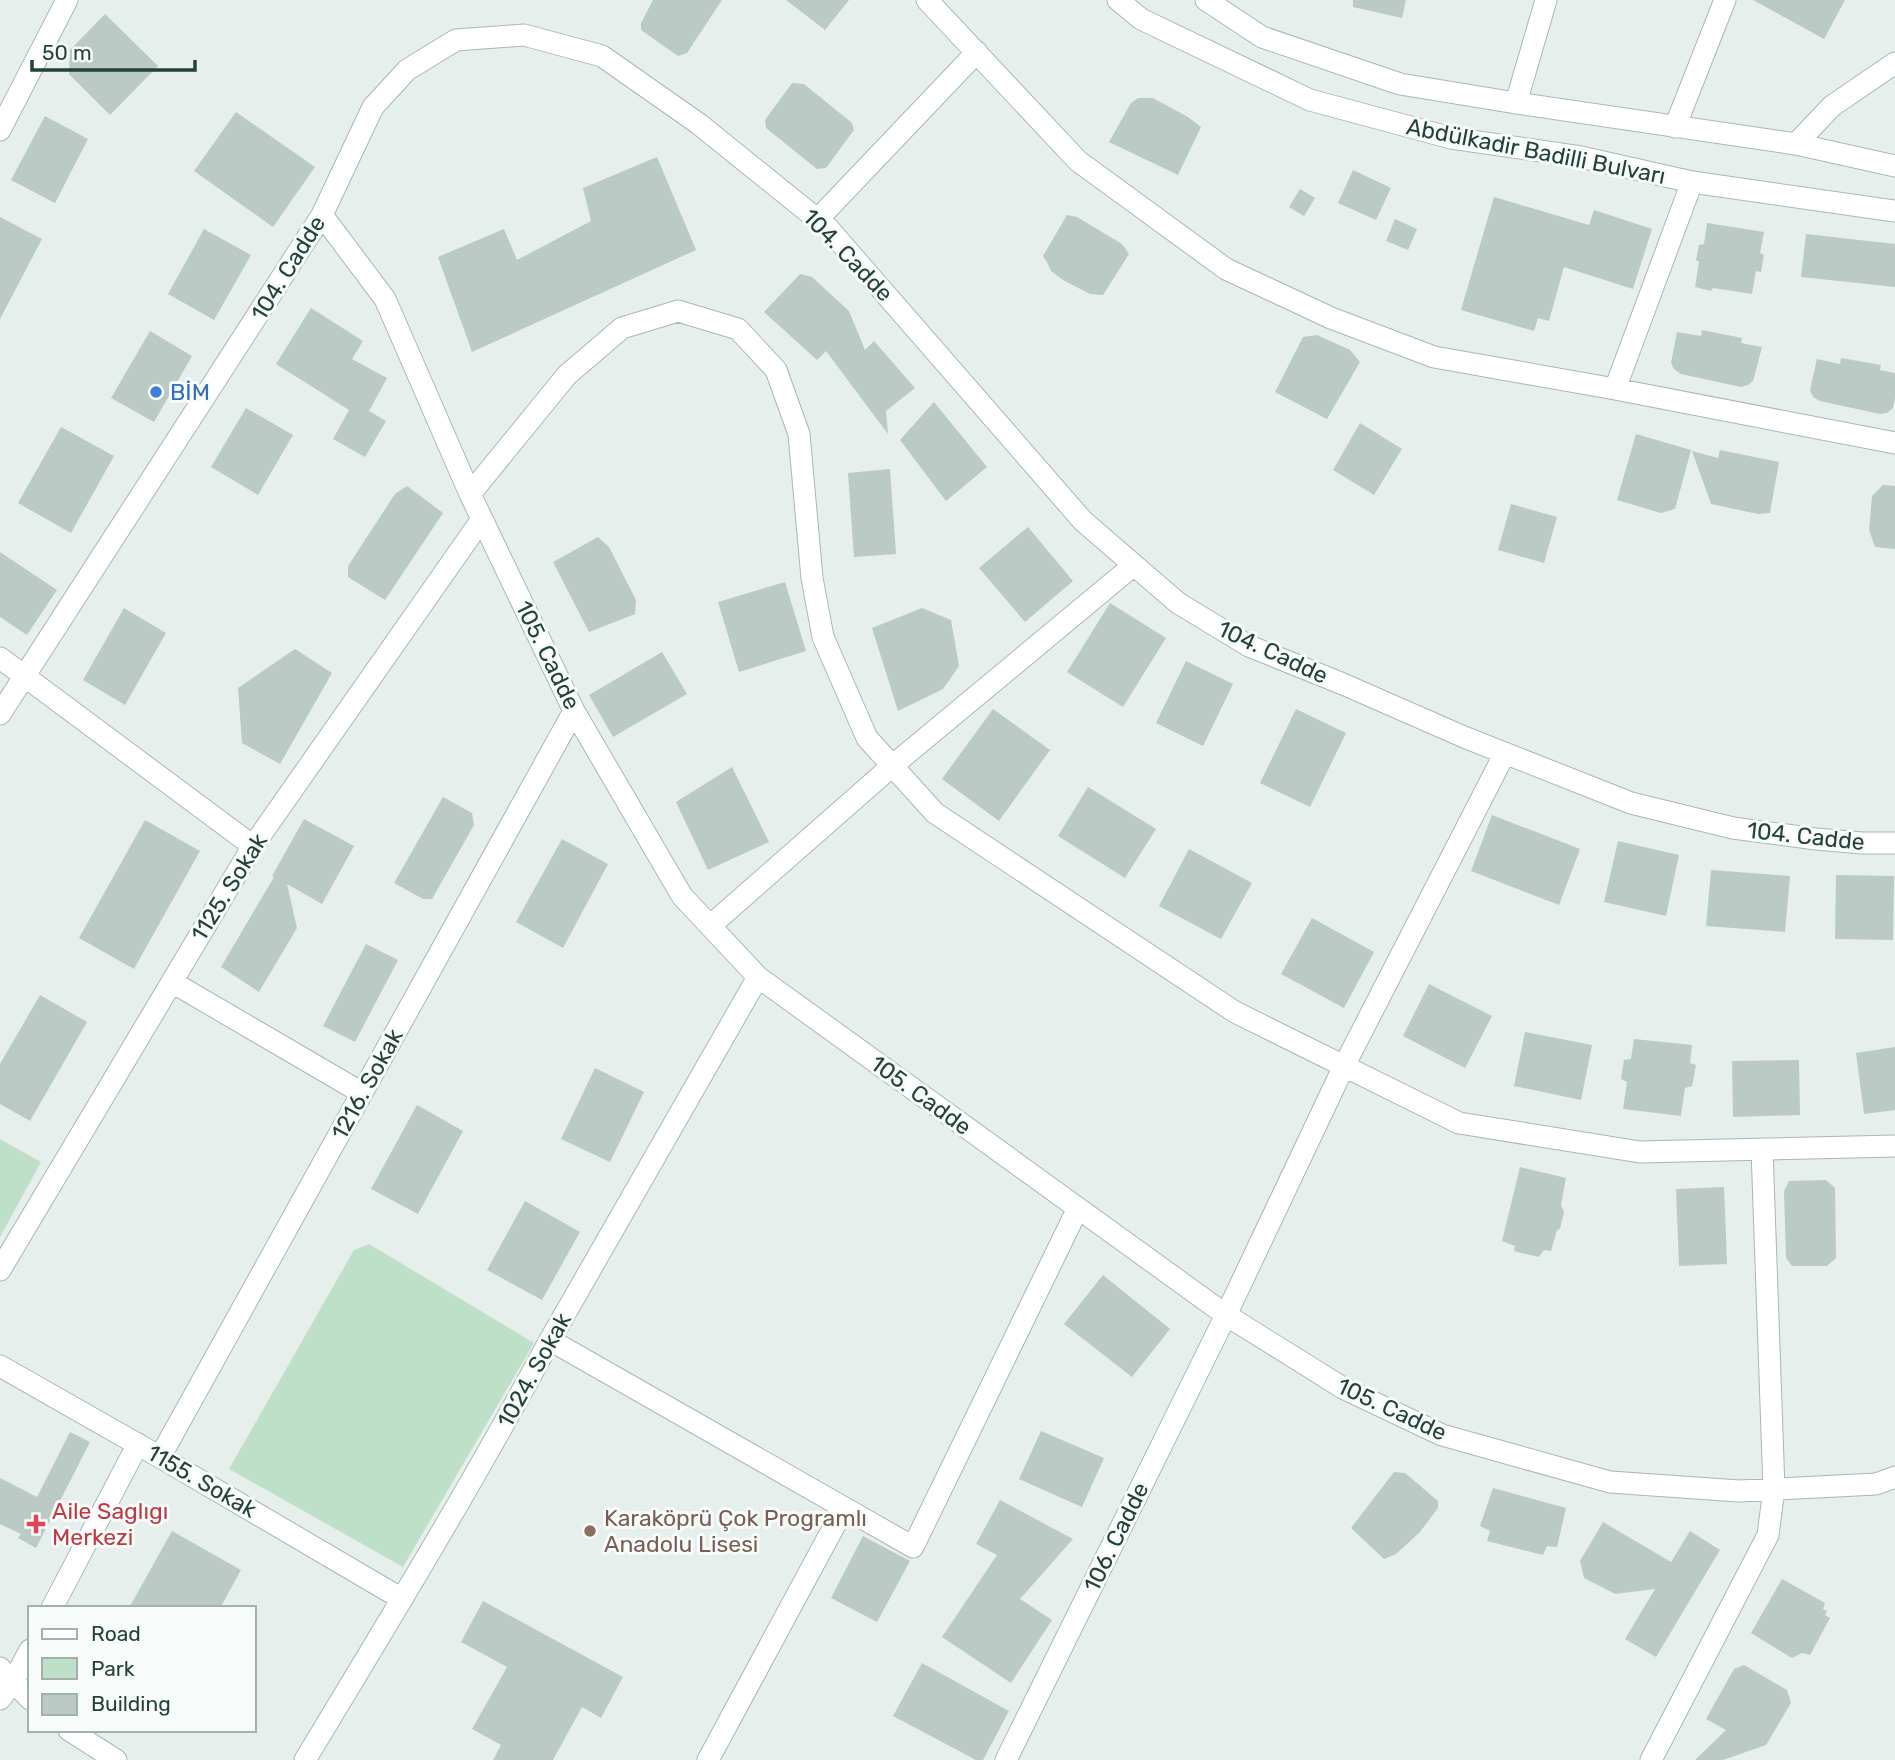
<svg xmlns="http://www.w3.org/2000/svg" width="1895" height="1760" viewBox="0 0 1895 1760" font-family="Rubik,sans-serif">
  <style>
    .green { fill: #bfe0c8 }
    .building { fill: #bbcac4 }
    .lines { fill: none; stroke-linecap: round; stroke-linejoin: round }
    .minor-casing { stroke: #a8b8b2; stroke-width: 23 }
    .secondary-casing { stroke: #a4bbb3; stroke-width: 23 }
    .minor { stroke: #fff; stroke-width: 21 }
    .secondary { stroke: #fff; stroke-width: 21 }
    .shop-dot { fill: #3f7fe0; stroke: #f7fbf9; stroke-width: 2.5 }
    .health-dot { fill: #e0444e; stroke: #f7fbf9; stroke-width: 2.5 }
    .education-dot { fill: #8d6e63; stroke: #f7fbf9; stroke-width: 2.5 }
    .labels { text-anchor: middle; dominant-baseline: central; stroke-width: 6; stroke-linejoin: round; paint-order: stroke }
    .street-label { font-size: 23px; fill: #24423a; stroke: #f7fbf9 }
    .shop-label { font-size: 23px; fill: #366cbe; stroke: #f7fbf9; text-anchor: start }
    .health-label { font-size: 23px; fill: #be3a42; stroke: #f7fbf9; text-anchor: start }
    .education-label { font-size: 23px; fill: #785e54; stroke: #f7fbf9; text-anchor: start }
  </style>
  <rect width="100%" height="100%" fill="#e6efeb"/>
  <path class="green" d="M0 1139 41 1162 0 1237Z
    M369 1244 534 1343 403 1567 229 1469 354 1250Z"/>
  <path class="building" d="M653 0H722L687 53 678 56 641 30V23Z
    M786 0H849L825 30Z
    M1353 0H1406L1402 18 1353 7Z
    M1753 0H1845L1824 39Z
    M105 14 158 66 110 115 69 74 70 50Z
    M792 83 804 84 852 123 854 130 826 168 817 169 766 128 765 120Z
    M1138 98H1153L1188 117 1201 127 1178 175 1109 142 1131 103Z
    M236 112 315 167 273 227 194 171Z
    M45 116 88 139 55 203 11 180Z
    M657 157 696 250 472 352 438 257 504 229 517 260 591 221 583 188Z
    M1353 170 1391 188 1376 220 1338 203Z
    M1300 189 1315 198 1304 216 1289 207Z
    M1494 197 1589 225 1594 210 1652 229 1633 289 1564 267 1549 321 1538 318 1534 331 1461 310Z
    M1067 215 1077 217 1122 244 1129 254 1103 295 1090 294 1063 280 1051 271 1047 262 1043 256Z
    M0 217 42 239 0 319Z
    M1395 219 1417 229 1408 250 1386 241Z
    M1707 223 1764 232 1760 253 1764 255 1761 272 1756 271 1752 294 1713 288 1711 291 1695 287 1699 262 1696 260 1699 245 1704 244Z
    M204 229 251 255 214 320 168 294Z
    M1806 234 1895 244V287L1801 277Z
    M800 274 812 277 849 311 865 350 874 341 915 388 886 411 888 434 826 351 817 360 764 312Z
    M311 308 363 341 352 359 387 378 369 411 386 421 365 457 333 439 349 410 276 364Z
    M1702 330 1742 338 1741 343 1762 347 1753 381 1748 385 1741 387 1681 374 1674 369 1671 363 1677 332 1701 336Z
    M150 331 192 356 154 422 111 398Z
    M1317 335 1350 350 1360 362 1327 419 1275 392 1303 337Z
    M1841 358 1881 365 1880 370 1895 373V398L1893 408 1887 413 1880 414 1820 401 1813 397 1810 390 1817 359 1840 364Z
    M934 402 987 467 946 501 900 440Z
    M246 408 293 435 258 495 211 467Z
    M1360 423 1402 449 1374 495 1333 470Z
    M61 427 114 456 71 533 18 503Z
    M1636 434 1691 450 1675 509 1661 513 1617 500Z
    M1720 450 1779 462 1770 513 1758 514 1711 504 1692 451 1718 458Z
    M890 469 896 554 854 557 848 473Z
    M1883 485 1895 486V549L1875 547 1869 530 1872 496Z
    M407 486 443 513 385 600 348 577V566L395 494Z
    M1511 504 1557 517 1544 563 1498 550Z
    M1028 527 1073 581 1025 622 979 568Z
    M598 537 609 547 636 600 635 614 589 632 553 562Z
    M0 552 57 590 27 635 0 617Z
    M785 582 806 651 739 672 718 602Z
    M1110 603 1166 638 1123 707 1067 672Z
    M124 608 166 633 125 705 83 680Z
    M922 608 951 620 959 666 943 689 898 711 872 628Z
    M295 649 332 673 280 764 242 743 238 688Z
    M662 652 687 694 613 737 589 695Z
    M1186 661 1233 684 1203 746 1156 723Z
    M993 709 1050 750 999 821 942 779Z
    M1296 709 1346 733 1310 807 1260 783Z
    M732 767 769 842 708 870 676 802Z
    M1088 787 1156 829 1125 878 1058 836Z
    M443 797 472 813 474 825 432 899H423L394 883Z
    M1492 815 1580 849 1559 905 1471 871Z
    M304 819 354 846 322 904 287 884 297 928 259 992 221 967 274 877 272 876Z
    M145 820 200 851 134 969 79 938Z
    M562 839 608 864 563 948 516 922Z
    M1618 841 1679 855 1666 916 1604 902Z
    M1189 849 1252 883 1221 939 1159 906Z
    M1711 870 1790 876 1785 932 1706 926Z
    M1836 875 1894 876 1893 940 1835 939Z
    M1312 918 1374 952 1344 1008 1281 974Z
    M366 944 398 960 355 1042 323 1026Z
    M1429 984 1492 1016 1465 1068 1403 1036Z
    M40 995 87 1022 30 1121 0 1104V1064Z
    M1525 1032 1592 1045 1581 1100 1514 1086Z
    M1634 1039 1692 1045 1690 1063 1696 1065 1692 1086 1685 1088 1681 1116 1623 1109 1627 1082 1621 1079 1624 1060 1631 1059Z
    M1895 1047V1110L1864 1114 1856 1053Z
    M1799 1060 1800 1115 1733 1117 1732 1061Z
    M595 1068 644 1092 610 1162 561 1139Z
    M417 1105 463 1131 418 1214 371 1189Z
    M1520 1167 1566 1178 1561 1205 1564 1212 1560 1229 1557 1230 1551 1251 1544 1250 1539 1257 1514 1251 1515 1246 1502 1241Z
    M1826 1180 1835 1188 1836 1258 1827 1266H1792L1786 1258 1784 1191 1789 1181Z
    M1724 1187 1727 1264 1679 1266 1676 1189Z
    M525 1201 580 1232 542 1300 487 1270Z
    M1103 1275 1170 1329 1132 1377 1064 1324Z
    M1041 1431 1104 1458 1082 1507 1019 1479Z
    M70 1432 90 1442 36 1548 18 1538 21 1534 0 1524V1478L37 1497Z
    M1394 1472 1405 1473 1438 1501V1508L1420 1532 1396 1554 1384 1559 1351 1528Z
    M1493 1488 1566 1508 1557 1547 1547 1546 1543 1555 1487 1541 1490 1531 1480 1526Z
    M1000 1500 1073 1539 1020 1599 1052 1620 1011 1683 942 1637 997 1555 976 1544Z
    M1603 1522 1671 1562 1690 1531 1720 1550 1656 1657 1625 1639 1655 1589 1615 1594 1584 1578 1580 1561Z
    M172 1531 241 1570 220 1608H129Z
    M863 1536 910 1561 877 1622 831 1598Z
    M1782 1579 1825 1603 1823 1609 1827 1611 1825 1615 1830 1618 1810 1655 1802 1653 1792 1658 1751 1633Z
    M483 1601 623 1677 601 1718 582 1707 553 1760H493L501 1745 472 1729 507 1667 461 1642Z
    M922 1663 1009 1711 983 1760H976L893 1716Z
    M1744 1665 1787 1690 1791 1703 1766 1745 1723 1760H1695L1726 1730 1706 1719 1734 1669Z"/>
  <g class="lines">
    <defs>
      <path id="minor" d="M927 0 1078 161 1226 269 1331 318 1434 357 1615 389
        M1516 103 1546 0
        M1675 127 1725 0
        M0 130 67 0
        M1796 144 1832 106 1895 63
        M1692 182 1615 389 1895 443
        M322 215 385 299 470 494 574 711 682 896 758 977 1226 1315 1343 1388 1442 1435 1610 1482 1739 1491 1876 1484 1895 1477
        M817 220 977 52
        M470 494 567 375 622 328 678 311 738 329 776 370 799 434 812 578 823 637 867 738 935 813 1235 1012 1459 1123 1640 1152 1895 1146
        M0 658 253 846
        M0 714 322 215 373 107 407 70 456 40 524 35 602 56 699 124 828 228 1083 521 1178 603 1249 646 1343 684 1464 737 1631 803 1733 828 1816 839 1862 843H1895
        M710 926 892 766 1134 565
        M172 982 362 1093
        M0 1270 253 846 482 519
        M550 1340 913 1547 1078 1208
        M0 1366 160 1457 402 1599
        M160 1457 574 711
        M52 1608 138 1444
        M0 1668 30 1699
        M0 1699 13 1682 30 1650
        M69 1730 116 1760
        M305 1760C389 1621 473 1483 550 1340L758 977
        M708 1760 844 1508
        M1006 1760 1226 1315 1344 1066 1505 753
        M1651 1760 1768 1535 1774 1489 1762 1149"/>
      <path id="secondary" d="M1118 0 1141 19 1310 100 1451 138 1581 157 1692 182 1895 211
        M1206 0 1262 37 1400 84 1516 103 1796 144 1895 166"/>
    </defs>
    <use href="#minor" class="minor-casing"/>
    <use href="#secondary" class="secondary-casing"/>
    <use href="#minor" class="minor"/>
    <use href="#secondary" class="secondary"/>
  </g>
  <circle class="shop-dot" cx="156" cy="392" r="7"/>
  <path class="health-dot" d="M32.5 1513.5h7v7h7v7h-7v7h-7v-7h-7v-7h7z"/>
  <circle class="education-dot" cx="590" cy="1531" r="7"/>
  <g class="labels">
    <g class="street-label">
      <text transform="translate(1536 151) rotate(11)">Abdülkadir Badilli Bulvarı</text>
      <text transform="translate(848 255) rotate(46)">104. Cadde</text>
      <text transform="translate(288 268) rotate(-58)">104. Cadde</text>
      <text transform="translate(1273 652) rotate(25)">104. Cadde</text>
      <text transform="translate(548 655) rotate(64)">105. Cadde</text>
      <text transform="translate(1806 836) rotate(6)">104. Cadde</text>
      <text transform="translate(229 887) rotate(-58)">1125. Sokak</text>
      <text transform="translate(367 1084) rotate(-61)">1216. Sokak</text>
      <text transform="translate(921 1095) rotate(36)">105. Cadde</text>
      <text transform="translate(534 1370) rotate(-61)">1024. Sokak</text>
      <text transform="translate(1392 1409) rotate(25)">105. Cadde</text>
      <text transform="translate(202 1481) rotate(30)">1155. Sokak</text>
      <text transform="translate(1116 1537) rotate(-64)">106. Cadde</text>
    </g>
    <g class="shop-label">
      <text x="170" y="392">BİM</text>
    </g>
    <g class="health-label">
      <text x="52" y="1511">Aile Saglıgı<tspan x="52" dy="26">Merkezi</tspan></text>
    </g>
    <g class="education-label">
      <text x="604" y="1518">Karaköprü Çok Programlı<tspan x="604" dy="26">Anadolu Lisesi</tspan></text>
    </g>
  </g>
  <rect x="28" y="1606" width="228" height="126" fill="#f7fbf9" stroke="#a3b1ad" stroke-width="2"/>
  <rect x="42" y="1629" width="35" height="10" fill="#ffffff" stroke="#a3b1ad" stroke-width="2"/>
  <text x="91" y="1641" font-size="21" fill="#24423a">Road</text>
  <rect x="42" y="1658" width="35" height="21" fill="#bfe0c8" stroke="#a3b1ad" stroke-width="2"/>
  <text x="91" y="1676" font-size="21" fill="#24423a">Park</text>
  <rect x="42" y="1694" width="35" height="21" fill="#bbcac4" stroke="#a3b1ad" stroke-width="2"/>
  <text x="91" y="1711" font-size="21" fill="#24423a">Building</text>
  <path d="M32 60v10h163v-10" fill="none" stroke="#24423a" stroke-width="3.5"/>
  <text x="42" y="60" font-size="21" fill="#24423a" stroke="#f7fbf9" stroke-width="5" paint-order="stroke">50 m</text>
</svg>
